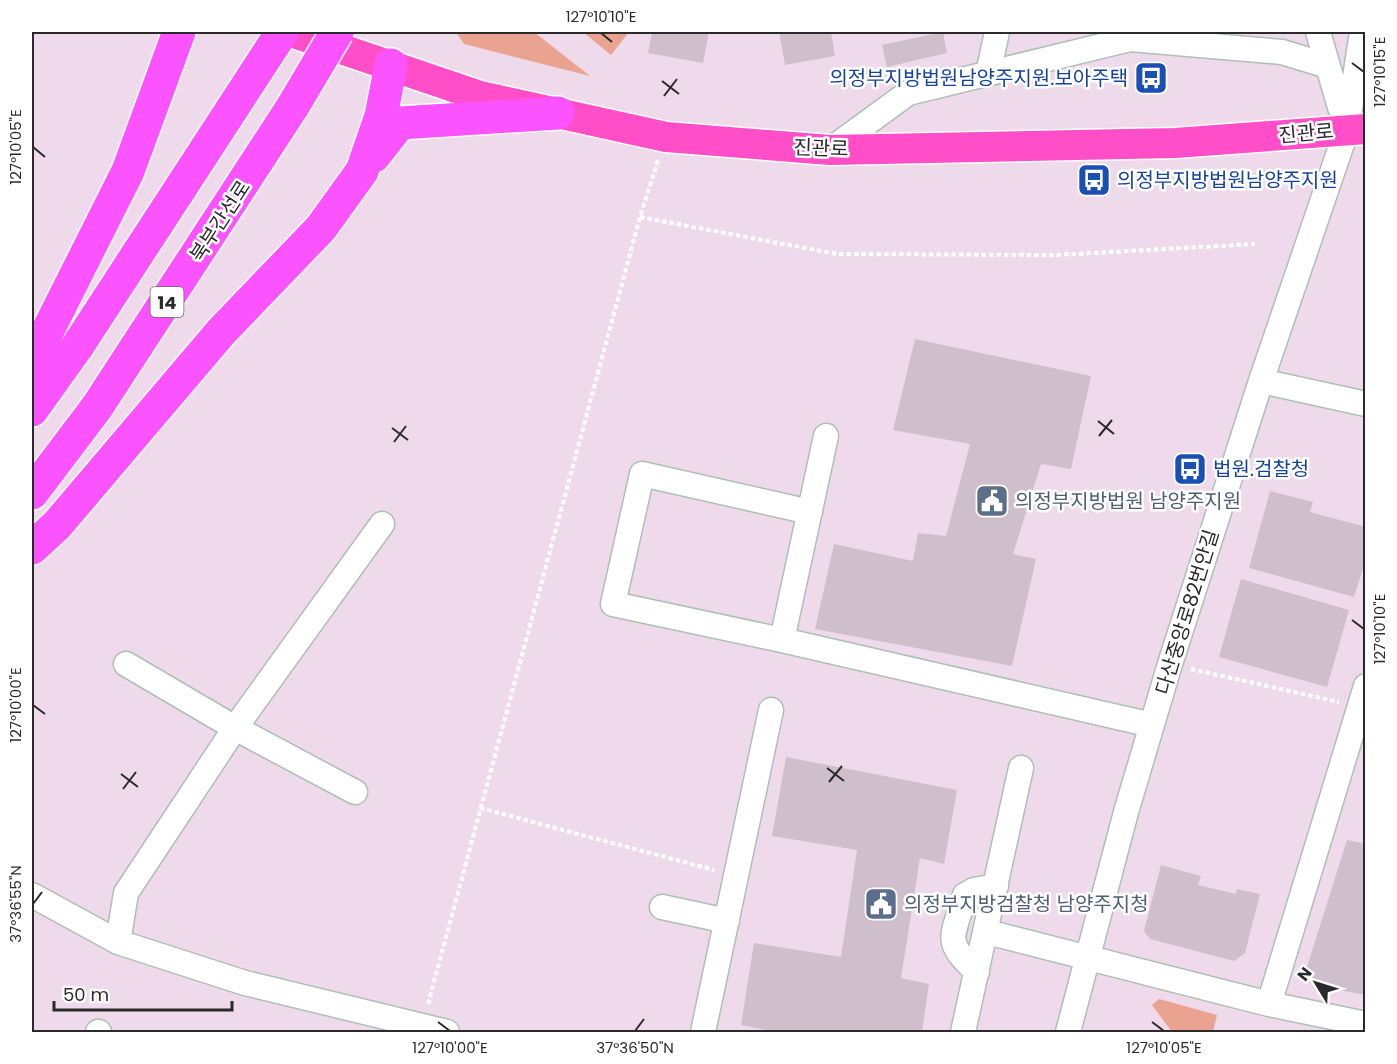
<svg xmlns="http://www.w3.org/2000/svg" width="1397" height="1064" viewBox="0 0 1397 1064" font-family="Poppins,'Noto Sans KR',sans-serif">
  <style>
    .green { fill: #eaa390 }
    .building { fill: #cfbfcd }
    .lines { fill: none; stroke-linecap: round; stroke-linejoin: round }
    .minor-casing { stroke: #aebfb4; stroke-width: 27 }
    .major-casing { stroke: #fff; stroke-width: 33 }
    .highway-casing { stroke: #fff; stroke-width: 36 }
    .path { stroke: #fff; stroke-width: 4; stroke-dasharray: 4.5 3; stroke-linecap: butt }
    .minor { stroke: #fff; stroke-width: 24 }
    .major { stroke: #ff4ec8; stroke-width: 30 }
    .highway { stroke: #fb53ff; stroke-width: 33 }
    .highway-bridge-casing { stroke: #fff; stroke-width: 36; stroke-linecap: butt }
    .highway-bridge { stroke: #fb53ff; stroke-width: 33 }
    .ticks { fill: none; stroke: #2a2a2a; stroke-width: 2 }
    .labels { text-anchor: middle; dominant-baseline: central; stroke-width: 5; stroke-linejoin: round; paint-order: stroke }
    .shield { fill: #fff; stroke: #6a6a6a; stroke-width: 1.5 }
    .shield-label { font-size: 18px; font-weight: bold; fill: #2a2a2a }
    .transit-label { font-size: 20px; fill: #164399; stroke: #fff; text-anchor: start }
    .street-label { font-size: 20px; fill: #2a2a2a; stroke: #fff }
    .service-label { font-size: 20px; fill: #4e5e75; stroke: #fff; text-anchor: start }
    .neatline { fill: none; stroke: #2a2a2a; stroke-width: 2 }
    .ticks-label { font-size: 15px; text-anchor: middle; fill: #2a2a2a }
  </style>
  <rect width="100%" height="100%" fill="#eedaeb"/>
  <path class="green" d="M456 32H534L590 76 464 44Z
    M583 32H629L611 55Z
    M1159 999 1217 1015 1213 1032H1172L1152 1005Z"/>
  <path class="building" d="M652 32H709L703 63 648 53Z
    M779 32H831L835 56 785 65Z
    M943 32 947 53 887 67 882 45Z
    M915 339 1091 376 1071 469 1041 464 1013 554 1036 559 1012 666 815 629 834 544 913 561 918 533 946 536 970 444 893 430Z
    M1270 491 1313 502 1310 512 1366 527V559L1354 597 1249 568Z
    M1241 579 1349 610 1327 687 1219 657Z
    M786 757 957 790 944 864 920 858 901 978 929 984 922 1032H777L741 1025 754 943 841 957 857 850 772 836Z
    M1347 840 1366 844V995L1316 986 1306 970Z
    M1161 865 1201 876 1198 885 1236 894 1237 889 1260 894 1245 953 1234 961 1150 939 1144 931Z"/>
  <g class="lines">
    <defs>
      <path id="minor" d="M1318 32 1344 121
        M988 74 997 32
        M830 150 908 93 1130 39 1282 52 1328 66
        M1261 381 1366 404
        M826 436 782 640 1152 725
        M782 640 613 604 642 474 810 512
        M126 664 235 728 355 792
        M32 895 118 942 245 983 447 1032
        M662 907 727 921
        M987 932 1269 1004 1366 1024
        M118 942 126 893 235 728 382 524
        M977 972C942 940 953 938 965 895L974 890 996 886
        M1269 1004 1366 686
        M98 1032H99
        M703 1032 771 710
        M963 1032 1021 768
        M1068 1032 1126 812 1170 664 1261 381 1347 129 1362 32"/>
      <path id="major" d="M291 32 480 96 666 137 830 150 1175 143 1366 129"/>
      <path id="highway" d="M374 156 400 123 558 113
        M32 362 128 171 179 32
        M32 410 77 347 282 32
        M32 493 97 407 293 106
        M32 548 57 525 221 332 321 228 362 171 381 116 391 65"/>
    </defs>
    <use href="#minor" class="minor-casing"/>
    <use href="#major" class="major-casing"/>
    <use href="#highway" class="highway-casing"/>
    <path class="path" d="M640 217 837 254 1057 255 1255 244
      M1191 669 1339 702
      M480 808 714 870
      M428 1004 640 217 658 160"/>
    <use href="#minor" class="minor"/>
    <use href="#major" class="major"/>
    <use href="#highway" class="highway"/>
    <defs>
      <path id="highway-bridge" d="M293 106 337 32"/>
    </defs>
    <use href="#highway-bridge" class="highway-bridge-casing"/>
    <use href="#highway-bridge" class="highway-bridge"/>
  </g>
  <path class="ticks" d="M601 33 612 42M1352 63 1364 72M662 81 679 94M664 96 677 79M33 147 45 157M1098 421 1114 434M392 428 408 440M1099 436 1112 420M394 442 406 426M1352 620 1364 629M33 705 45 714M827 768 844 781M121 774 138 787M829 782 842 766M123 789 136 772M33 904 42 892M438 1022 450 1031M1152 1022 1164 1031M635 1031 644 1019"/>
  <defs>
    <symbol id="bus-square" viewBox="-11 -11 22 22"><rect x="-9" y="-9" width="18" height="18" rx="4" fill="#1a4fb4" stroke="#fff"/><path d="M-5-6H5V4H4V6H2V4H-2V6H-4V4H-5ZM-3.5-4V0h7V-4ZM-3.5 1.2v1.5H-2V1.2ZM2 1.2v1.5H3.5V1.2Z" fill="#fff"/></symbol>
    <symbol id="civic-square" viewBox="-11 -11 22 22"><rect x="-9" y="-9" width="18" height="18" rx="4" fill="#5c6f8a" stroke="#fff"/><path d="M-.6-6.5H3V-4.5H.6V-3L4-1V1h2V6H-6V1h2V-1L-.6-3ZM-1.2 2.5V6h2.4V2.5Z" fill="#fff"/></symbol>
  </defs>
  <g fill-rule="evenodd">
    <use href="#bus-square" x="1132" y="59" width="38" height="38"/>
    <use href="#bus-square" x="1075" y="161" width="38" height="38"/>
    <use href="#bus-square" x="1171" y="450" width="38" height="38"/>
    <use href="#civic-square" x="973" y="482" width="38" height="38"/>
    <use href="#civic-square" x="862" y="885" width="38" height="38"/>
  </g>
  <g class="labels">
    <rect class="shield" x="150.5" y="287" width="33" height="30" rx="4.5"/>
    <g class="shield-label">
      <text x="167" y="302">14</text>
    </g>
    <g class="transit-label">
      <text x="1128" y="78" text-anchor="end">의정부지방법원남양주지원.보아주택</text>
      <text x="1117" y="180">의정부지방법원남양주지원</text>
      <text x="1213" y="469">법원.검찰청</text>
    </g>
    <g class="street-label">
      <text transform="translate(1306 133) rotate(-5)">진관로</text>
      <text transform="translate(821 148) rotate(2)">진관로</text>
      <text transform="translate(220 221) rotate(-57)">북부간선로</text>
      <text transform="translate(1187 612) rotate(-73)">다산중앙로82번안길</text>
    </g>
    <g class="service-label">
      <text x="1015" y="501">의정부지방법원 남양주지원</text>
      <text x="904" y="904">의정부지방검찰청 남양주지청</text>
    </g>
  </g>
  <rect width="1397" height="1064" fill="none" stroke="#ffffff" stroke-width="66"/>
  <g transform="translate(1316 983) rotate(308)" stroke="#ffffff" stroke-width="4.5" paint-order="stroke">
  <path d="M0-4.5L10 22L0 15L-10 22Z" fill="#2a2a2a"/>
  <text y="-9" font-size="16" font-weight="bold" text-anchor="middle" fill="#2a2a2a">N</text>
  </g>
  <path d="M54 1001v9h178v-9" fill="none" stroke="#2a2a2a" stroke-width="3"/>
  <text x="63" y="1001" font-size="18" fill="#2a2a2a" stroke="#ffffff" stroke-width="4.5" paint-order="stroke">50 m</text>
  <rect x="33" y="33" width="1331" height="998" class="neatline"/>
  <g class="ticks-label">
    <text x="601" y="22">127°10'10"E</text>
    <text transform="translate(1380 72) rotate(-90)" y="5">127°10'15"E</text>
    <text transform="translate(16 147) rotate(-90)" y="5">127°10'05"E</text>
    <text transform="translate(1380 629) rotate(-90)" y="5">127°10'10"E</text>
    <text transform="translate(16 705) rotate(-90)" y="5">127°10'00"E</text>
    <text transform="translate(16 904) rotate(-90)" y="5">37°36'55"N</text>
    <text x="450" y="1053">127°10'00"E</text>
    <text x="635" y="1053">37°36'50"N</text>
    <text x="1164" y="1053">127°10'05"E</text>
  </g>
</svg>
